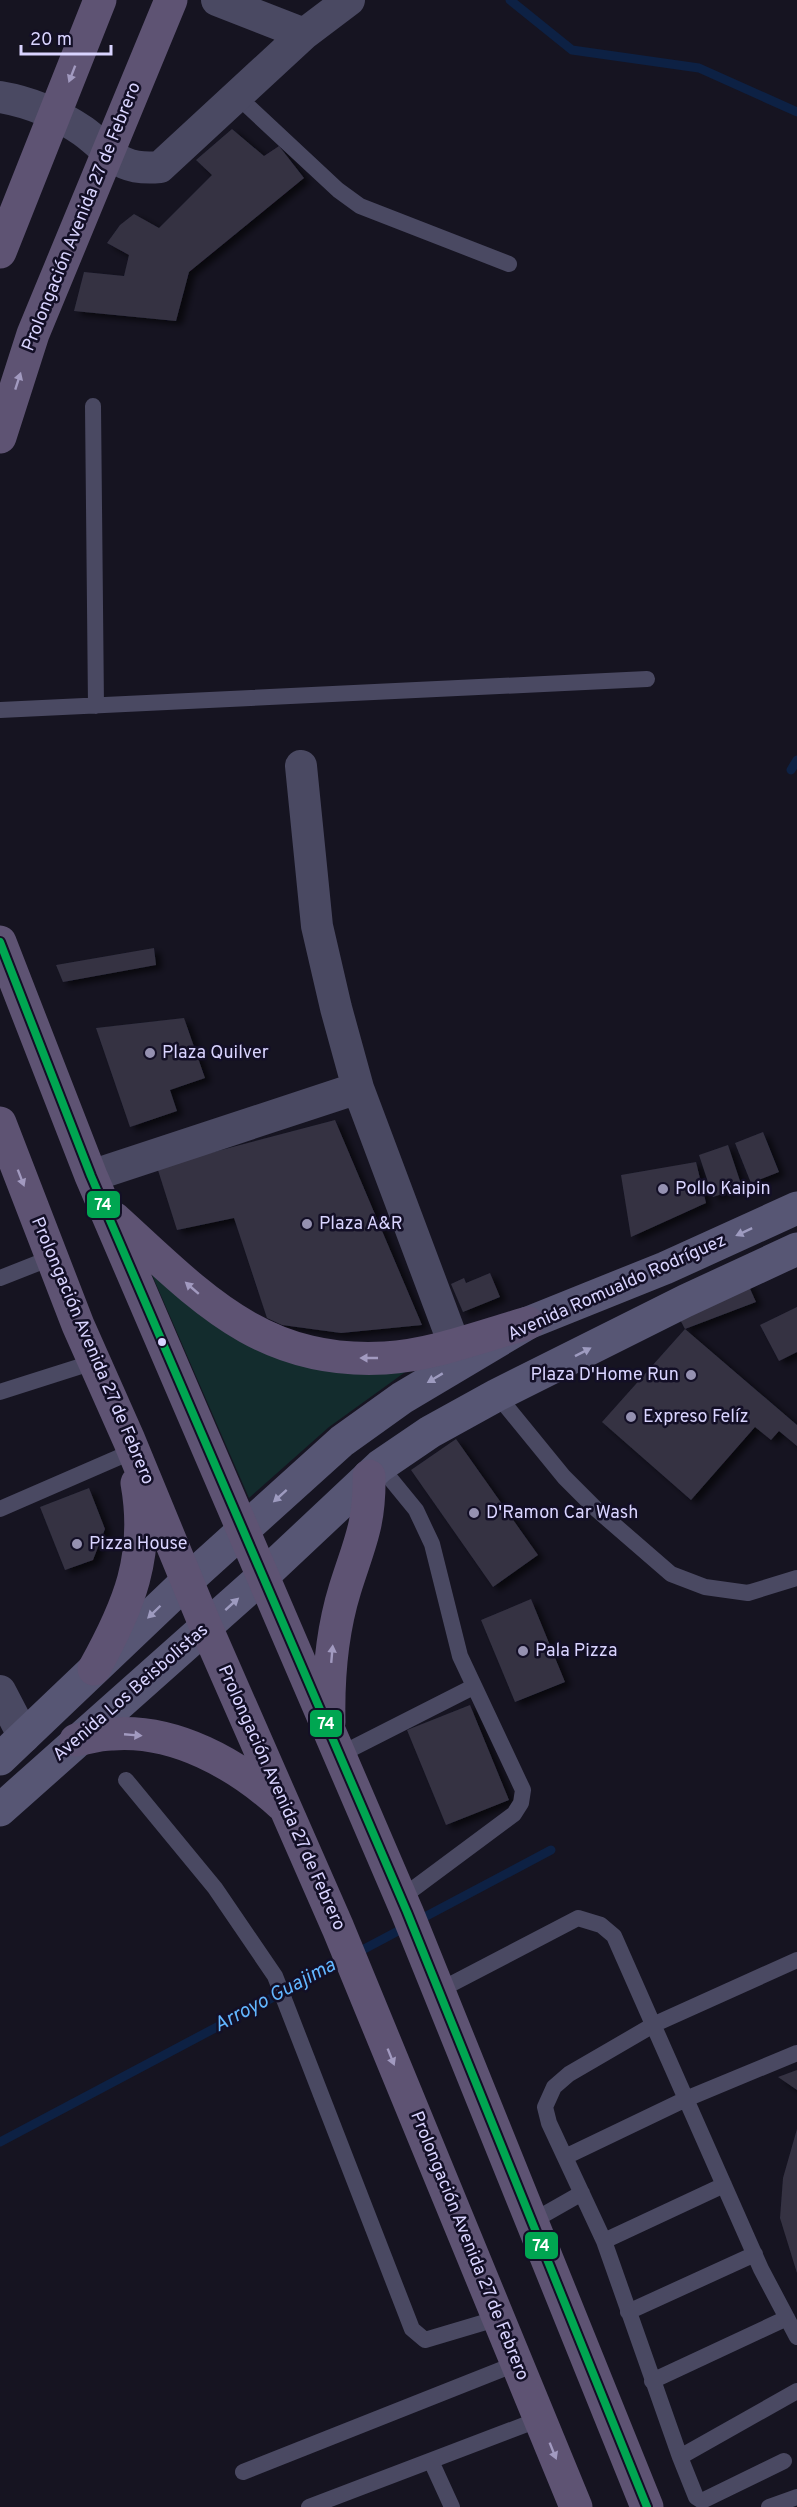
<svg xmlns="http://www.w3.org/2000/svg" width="797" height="2507" viewBox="0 0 797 2507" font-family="Overpass,sans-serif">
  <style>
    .green { fill: #132c2d }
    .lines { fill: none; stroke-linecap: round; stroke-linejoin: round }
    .stream { stroke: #0d2144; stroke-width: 9 }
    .building { fill: #343243; filter: url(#shadow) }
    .service { stroke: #4a4962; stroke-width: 16 }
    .minor { stroke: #4a4962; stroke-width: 32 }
    .secondary { stroke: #575674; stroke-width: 33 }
    .primary { stroke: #5e5373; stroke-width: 33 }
    .bus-1-casing { stroke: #130f26; stroke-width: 12 }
    .bus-1 { stroke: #00a651; stroke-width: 8 }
    .oneway { fill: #a29ac0 }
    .oneway2 { fill: #9e9bc0 }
    .poi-dot { fill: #9591b1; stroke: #130f26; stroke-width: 2 }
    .bus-dot { fill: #d9d4ff; stroke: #130f26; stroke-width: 2 }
    .labels { text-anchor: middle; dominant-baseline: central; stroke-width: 5; stroke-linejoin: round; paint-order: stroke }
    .street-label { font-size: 18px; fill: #d9d4ff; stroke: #130f26 }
    .poi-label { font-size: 18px; fill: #d9d4ff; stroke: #130f26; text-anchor: start }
    .water-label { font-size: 20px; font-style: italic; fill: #62b6ff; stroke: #130f26 }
    .line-badge { stroke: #130f26; stroke-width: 2 }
    .badge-label { font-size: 16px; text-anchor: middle; font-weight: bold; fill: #fff }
  </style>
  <defs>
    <filter id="shadow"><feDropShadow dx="6" dy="4" stdDeviation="3" flood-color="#0009"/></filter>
  </defs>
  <rect width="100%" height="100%" fill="#161421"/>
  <path class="green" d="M146 1261 205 1314 415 1365 329 1427 249 1498Z"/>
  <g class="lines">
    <path class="stream" d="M510 0 572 50 699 68 797 112
      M791 770 797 760
      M0 2142 551 1850"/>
  </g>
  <path class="building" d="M232 129 264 156 279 146 304 178 189 272 176 321 74 311 84 272 124 276 129 255 107 243 120 225 134 214 159 228 212 175 196 160Z
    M154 948 156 965 63 982 56 965Z
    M184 1018 205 1078 170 1090 177 1111 130 1127 96 1028Z
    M335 1120 422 1325 341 1333 282 1325 267 1318 234 1218 177 1230 157 1167Z
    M763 1132 779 1172 751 1183 735 1143Z
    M728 1145 742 1187 713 1197 699 1155Z
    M696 1162 706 1203 631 1237 621 1175Z
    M490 1273 500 1297 463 1312 451 1284 464 1278 466 1283Z
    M747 1282 756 1302 685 1329 677 1314Z
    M797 1307V1352L779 1361 760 1325Z
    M685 1329 797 1425V1446L779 1431 771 1440 755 1427 691 1500 602 1422Z
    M456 1439 538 1555 493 1587 411 1470Z
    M89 1488 105 1529 93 1560 65 1570 40 1507Z
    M531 1599 565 1682 515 1702 481 1620Z
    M470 1705 509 1800 446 1825 407 1730Z
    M797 2070V2090L778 2077Z
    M797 2129V2273L780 2218 783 2178Z"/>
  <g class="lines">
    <path class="service" d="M236 95 338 190 360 206 509 264
      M93 406 96 706
      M0 710 647 679
      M0 1278 51 1258
      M0 1392 94 1362
      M497 1395 564 1477 596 1509 671 1574 705 1587 748 1593 797 1578
      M380 1466 416 1510 432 1544 460 1656 523 1790 521 1803 514 1814 401 1898
      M0 1509 131 1452
      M339 1755 473 1687
      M126 1780 215 1888 275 1976 412 2329 425 2340 499 2318
      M438 1991 578 1918 601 1925 614 1936 761 2269 797 2337
      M565 2157 686 2099 797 2053
      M724 2185 604 2241 549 2123 545 2107 554 2087 569 2074 655 2024 797 1960
      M531 2222 582 2193
      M604 2241 680 2457 797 2391
      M628 2312 755 2254
      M652 2381 787 2318
      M680 2457 696 2497 702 2501 784 2461
      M431 2461 452 2507
      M243 2472 518 2363
      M309 2507 540 2419
      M769 2507 797 2497"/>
    <path class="minor" d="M217 0 304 34
      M0 97C30 102 58 114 83 131 112 152 117 171 160 167L304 34 349 0
      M301 766 317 926 336 1008 358 1088 454 1344
      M91 1176 358 1088
      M0 1691 24 1737"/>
    <path class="secondary" d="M0 1759 188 1580 342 1441 402 1398 528 1323 665 1268 797 1208
      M0 1810 263 1576 380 1466 430 1432 497 1395 685 1301 797 1249"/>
    <path class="primary" d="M0 252 100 0
      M0 437 33 334 171 0
      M0 942 91 1176 407 1912 647 2507
      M0 1123 78 1325 129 1440 206 1627 338 1928 576 2507
      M114 1218C199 1295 260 1365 385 1358 433 1355 482 1336 528 1323
      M94 1669C129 1606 150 1556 137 1483
      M329 1722C328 1678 332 1631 345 1589 359 1544 370 1525 369 1476
      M76 1740C87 1738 100 1734 112 1734 175 1729 237 1764 282 1805"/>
    <defs>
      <path id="bus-1" d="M0 942 91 1176 407 1912 647 2507"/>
    </defs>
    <use href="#bus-1" class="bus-1-casing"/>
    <use href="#bus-1" class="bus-1"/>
  </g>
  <defs><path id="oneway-solid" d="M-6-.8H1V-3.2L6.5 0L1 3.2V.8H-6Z" transform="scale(1.5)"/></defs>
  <g class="oneway">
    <use href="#oneway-solid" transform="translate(72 74) rotate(111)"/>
    <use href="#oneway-solid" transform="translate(18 381) rotate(-72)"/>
    <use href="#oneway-solid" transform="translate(21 1178) rotate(69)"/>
    <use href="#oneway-solid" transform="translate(192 1288) rotate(-139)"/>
    <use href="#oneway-solid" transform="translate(369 1358) rotate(180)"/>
    <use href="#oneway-solid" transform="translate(332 1654) rotate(-85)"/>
    <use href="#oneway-solid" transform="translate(133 1735) rotate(5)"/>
    <use href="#oneway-solid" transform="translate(391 2057) rotate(68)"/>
    <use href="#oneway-solid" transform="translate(553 2451) rotate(68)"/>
  </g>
  <g class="oneway2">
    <use href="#oneway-solid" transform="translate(744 1232) rotate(155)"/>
    <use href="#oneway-solid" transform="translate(583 1352) rotate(-27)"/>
    <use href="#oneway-solid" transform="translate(435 1378) rotate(149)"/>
    <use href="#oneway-solid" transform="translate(280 1496) rotate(138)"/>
    <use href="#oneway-solid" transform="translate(232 1604) rotate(-42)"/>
    <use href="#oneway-solid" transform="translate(154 1612) rotate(136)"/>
  </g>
  <g class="poi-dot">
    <circle cx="150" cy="1053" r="6"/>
    <circle cx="663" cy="1189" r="6"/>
    <circle cx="307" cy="1224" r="6"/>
    <circle cx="691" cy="1375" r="6"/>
    <circle cx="631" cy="1417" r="6"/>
    <circle cx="474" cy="1513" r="6"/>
    <circle cx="77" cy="1544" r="6"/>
    <circle cx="523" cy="1651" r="6"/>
  </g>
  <circle class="bus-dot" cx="162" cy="1342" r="5"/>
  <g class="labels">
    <g class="street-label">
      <text transform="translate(82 217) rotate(-68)">Prolongación Avenida 27 de Febrero</text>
      <text transform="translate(617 1288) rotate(-24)">Avenida Romualdo Rodríguez</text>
      <text transform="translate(92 1351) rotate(67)">Prolongación Avenida 27 de Febrero</text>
      <text transform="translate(131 1693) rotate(-41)">Avenida Los Beisbolistas</text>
      <text transform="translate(281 1798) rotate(66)">Prolongación Avenida 27 de Febrero</text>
      <text transform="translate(469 2246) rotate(68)">Prolongación Avenida 27 de Febrero</text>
    </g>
    <g class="poi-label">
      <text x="162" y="1053">Plaza Quilver</text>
      <text x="675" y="1189">Pollo Kaipin</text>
      <text x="319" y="1224">Plaza A&amp;R</text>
      <text x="679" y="1375" text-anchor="end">Plaza D'Home Run</text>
      <text x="643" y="1417">Expreso Felíz</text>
      <text x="486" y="1513">D'Ramon Car Wash</text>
      <text x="89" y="1544">Pizza House</text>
      <text x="535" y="1651">Pala Pizza</text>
    </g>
    <g class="water-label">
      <text transform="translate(275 1996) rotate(-28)">Arroyo Guajima</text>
    </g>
  </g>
  <g class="line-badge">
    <rect x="86" y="1190" width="35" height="29" rx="6" fill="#00a651"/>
    <rect x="309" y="1709" width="34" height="29" rx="6" fill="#00a651"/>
    <rect x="524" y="2231" width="35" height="29" rx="6" fill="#00a651"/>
  </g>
  <g class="badge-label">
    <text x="103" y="1210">74</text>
    <text x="326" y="1729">74</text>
    <text x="541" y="2251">74</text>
  </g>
  <path d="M21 45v9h90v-9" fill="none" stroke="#d9d4ff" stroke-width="3"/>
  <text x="30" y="45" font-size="18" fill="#d9d4ff" stroke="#130f26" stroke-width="4.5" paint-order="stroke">20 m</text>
</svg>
